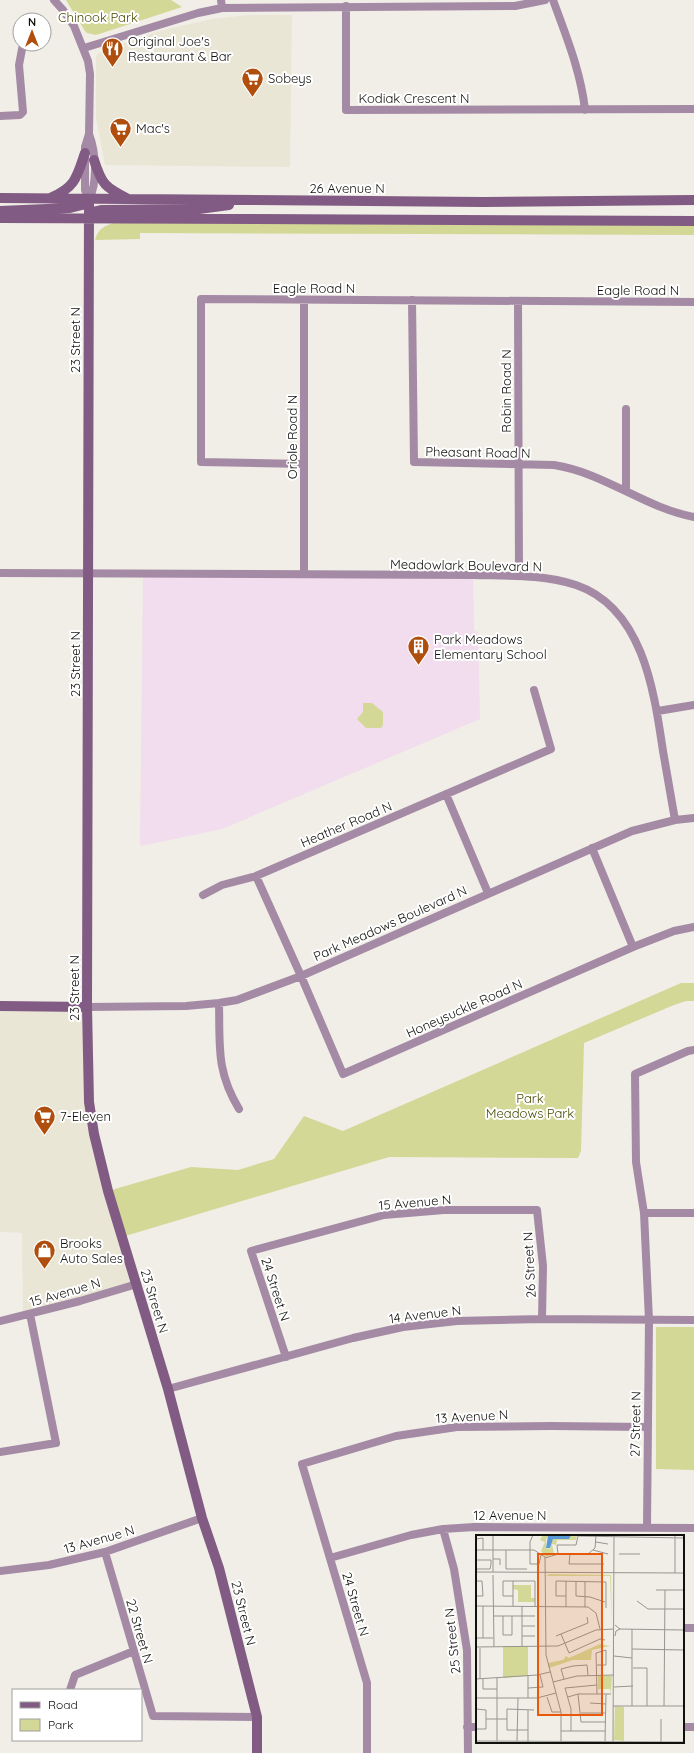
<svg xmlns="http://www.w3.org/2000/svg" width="694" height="1753" viewBox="0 0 694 1753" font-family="Quicksand,sans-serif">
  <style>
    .built { fill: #eae6d6 }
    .education { fill: #f1dded }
    .green { fill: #d4d896 }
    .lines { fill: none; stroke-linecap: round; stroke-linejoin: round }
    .street { stroke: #a58aa6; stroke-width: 8 }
    .secondary { stroke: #815b83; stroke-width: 10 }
    .labels { text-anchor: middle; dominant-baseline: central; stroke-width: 4; stroke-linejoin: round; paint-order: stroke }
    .park-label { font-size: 13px; fill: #4a4c05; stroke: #fff }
    .poi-label { font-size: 13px; fill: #10100d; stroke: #fff; text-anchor: start }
    .street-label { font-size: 13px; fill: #10100d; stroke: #fff }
    .inset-road { fill: none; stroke: #96958f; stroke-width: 1 }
    .view { fill: #e8590c; fill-opacity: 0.15; stroke: #e8590c; stroke-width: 2 }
    .inset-edge { fill: none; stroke: #10100d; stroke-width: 2 }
  </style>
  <rect width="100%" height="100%" fill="#f0eee6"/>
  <path class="built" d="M247 15H292L290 167 105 165 96 118V58L97 54 121 44 163 30 212 19Z
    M0 1006 87 1007 89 1102 137 1284 23 1316 22 1233 0 1232Z"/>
  <path class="education" d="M143 575H473L474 631 478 632 480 719 222 829 140 846Z"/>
  <path class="green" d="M66 0H171L182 7 96 35 87 33 85 31Z
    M116 222 694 223V235L140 233V239L95 240C98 228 105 226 116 222Z
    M363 703H372L383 712V725L381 728H366L357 719 363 712Z
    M681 983H694V1001H686L674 1005 584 1043 581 1151 578 1158 389 1157 122 1237 108 1191 191 1167 238 1170 274 1159 304 1116 343 1131Z
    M656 1327H694V1470L656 1469Z"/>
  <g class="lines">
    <path class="street" d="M54 0 63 10 74 26 88 61 90 74 89 134 85 147V190L89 200
      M221 0 222 8
      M553 0C566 36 581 72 585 110
      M346 6V110L694 109
      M33 20 34 19
      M84 48 198 13 222 8 515 6 545 0
      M0 116 20 115 23 112 19 65 23 44
      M89 200C98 181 96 153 89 134
      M412 300 414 462 554 465C605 473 645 508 694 517
      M518 301 519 576
      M626 409V490
      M304 464 201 462V299L694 302
      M0 573 473 575C507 576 543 574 576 585 643 608 654 691 663 751 667 774 671 797 675 820
      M304 574V300
      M658 711 694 705
      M446 794 488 893
      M592 848 633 947
      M256 876 301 976 343 1074 633 947 674 931 694 927
      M203 895 222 885 256 876 551 749 534 690
      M219 1003C220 1046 216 1071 239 1109
      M87 1007 186 1006 219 1003 237 1000 301 976 632 831 675 820 694 818
      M644 1213H694
      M0 1321 80 1301 137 1284
      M286 1357 251 1251 384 1215 444 1210H537L543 1266 542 1319
      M168 1389 353 1338 403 1327 457 1321 542 1319 694 1320
      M0 1452 56 1443 30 1314
      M647 1527 649 1320 644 1213 636 1162 635 1074 688 1051 694 1050
      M443 1529 454 1569 467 1650 468 1753
      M105 1552 153 1716 257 1717
      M330 1558 411 1535 443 1529 474 1527 694 1528
      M0 1571 49 1565 105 1552 202 1518
      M683 1628H694
      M70 1690 75 1675 134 1651
      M467 1727H477
      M683 1727H694
      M367 1753V1683L302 1464 396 1436 457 1427 551 1426 647 1427"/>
    <path class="secondary" d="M94 160C102 185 105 187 128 199
      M52 197C76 187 77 176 85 153
      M0 198 483 202 694 200
      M89 200 87 1007 89 1102 94 1134 108 1191 168 1389 202 1518 219 1568 257 1717V1753
      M0 211 70 208 82 205 89 200
      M0 218 694 221
      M88 218 93 212 102 210 199 209 229 205
      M0 1006 87 1007"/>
  </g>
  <defs>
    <symbol id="restaurant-pin" viewBox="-11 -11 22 30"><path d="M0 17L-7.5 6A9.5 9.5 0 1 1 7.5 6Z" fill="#b04f0d" stroke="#fff"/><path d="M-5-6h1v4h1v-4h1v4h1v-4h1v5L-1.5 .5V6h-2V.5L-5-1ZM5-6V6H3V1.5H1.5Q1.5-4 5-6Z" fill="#fff"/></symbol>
    <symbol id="supermarket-pin" viewBox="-11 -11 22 30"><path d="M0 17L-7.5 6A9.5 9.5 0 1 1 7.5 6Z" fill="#b04f0d" stroke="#fff"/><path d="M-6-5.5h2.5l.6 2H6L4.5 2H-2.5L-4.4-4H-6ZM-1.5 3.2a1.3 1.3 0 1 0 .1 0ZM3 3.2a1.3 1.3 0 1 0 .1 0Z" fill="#fff"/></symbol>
    <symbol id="building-pin" viewBox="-11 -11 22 30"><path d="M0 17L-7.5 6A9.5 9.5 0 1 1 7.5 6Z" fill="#b04f0d" stroke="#fff"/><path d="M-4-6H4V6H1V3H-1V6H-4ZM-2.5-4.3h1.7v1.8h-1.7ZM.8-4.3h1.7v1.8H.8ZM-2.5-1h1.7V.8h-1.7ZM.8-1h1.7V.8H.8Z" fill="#fff"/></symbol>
    <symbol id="shop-pin" viewBox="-11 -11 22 30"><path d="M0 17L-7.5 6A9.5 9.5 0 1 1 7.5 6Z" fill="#b04f0d" stroke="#fff"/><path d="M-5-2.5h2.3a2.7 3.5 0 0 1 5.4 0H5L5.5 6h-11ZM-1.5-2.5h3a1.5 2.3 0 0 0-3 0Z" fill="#fff"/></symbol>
  </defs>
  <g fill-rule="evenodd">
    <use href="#restaurant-pin" x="100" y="36" width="25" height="34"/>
    <use href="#supermarket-pin" x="240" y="66" width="25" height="34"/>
    <use href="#supermarket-pin" x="108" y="116" width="25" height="34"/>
    <use href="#building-pin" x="406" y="634" width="25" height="34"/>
    <use href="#supermarket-pin" x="32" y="1104" width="25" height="34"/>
    <use href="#shop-pin" x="32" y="1238" width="25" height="34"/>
  </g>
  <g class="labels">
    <g class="park-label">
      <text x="98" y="17">Chinook Park</text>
      <text x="530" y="1098">Park<tspan x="530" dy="15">Meadows Park</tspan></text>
    </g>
    <g class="poi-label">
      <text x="128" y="41">Original Joe's<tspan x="128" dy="15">Restaurant &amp; Bar</tspan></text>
      <text x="268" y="78">Sobeys</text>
      <text x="136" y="128">Mac's</text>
      <text x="434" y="639">Park Meadows<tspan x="434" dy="15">Elementary School</tspan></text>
      <text x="60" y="1116">7-Eleven</text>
      <text x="60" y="1243">Brooks<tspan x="60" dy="15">Auto Sales</tspan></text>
    </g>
    <g class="street-label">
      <text x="414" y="98">Kodiak Crescent N</text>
      <text x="347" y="188">26 Avenue N</text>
      <text x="314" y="288">Eagle Road N</text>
      <text x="638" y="290">Eagle Road N</text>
      <text transform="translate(75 340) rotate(-90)">23 Street N</text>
      <text transform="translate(506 391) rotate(-90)">Robin Road N</text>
      <text transform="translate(292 437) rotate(-90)">Oriole Road N</text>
      <text transform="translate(478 452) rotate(1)">Pheasant Road N</text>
      <text transform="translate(466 565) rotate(1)">Meadowlark Boulevard N</text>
      <text transform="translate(75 664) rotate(-90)">23 Street N</text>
      <text transform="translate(346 824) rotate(-23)">Heather Road N</text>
      <text transform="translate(390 923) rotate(-24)">Park Meadows Boulevard N</text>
      <text transform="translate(74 988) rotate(-90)">23 Street N</text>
      <text transform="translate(464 1008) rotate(-24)">Honeysuckle Road N</text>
      <text transform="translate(415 1202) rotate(-5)">15 Avenue N</text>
      <text transform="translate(529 1265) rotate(-93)">26 Street N</text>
      <text transform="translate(276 1289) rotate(72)">24 Street N</text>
      <text transform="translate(65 1292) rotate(-16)">15 Avenue N</text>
      <text transform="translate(155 1301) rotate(73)">23 Street N</text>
      <text transform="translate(425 1314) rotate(-7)">14 Avenue N</text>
      <text transform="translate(472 1416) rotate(-3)">13 Avenue N</text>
      <text transform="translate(635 1424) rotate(-89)">27 Street N</text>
      <text x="510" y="1515">12 Avenue N</text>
      <text transform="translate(99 1539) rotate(-16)">13 Avenue N</text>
      <text transform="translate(356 1604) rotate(74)">24 Street N</text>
      <text transform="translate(244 1613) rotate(76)">23 Street N</text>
      <text transform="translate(140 1631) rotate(74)">22 Street N</text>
      <text transform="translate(452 1641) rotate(-96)">25 Street N</text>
    </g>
  </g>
  <g transform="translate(476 1535)">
    <rect width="208" height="208" fill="#f0eee6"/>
    <path d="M67 0H74L70 4V13L74 14 77 4 101 0 100 5H81L80 10 76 9 78 19 70 22 65 16 69 7 64 5ZM73 39 135 40 136 92 134 41H70ZM37 50H55V63H59V67H42V55L37 54ZM124 109 134 111 116 115 115 125H97L73 133 72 128 87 125 90 121 93 123ZM27 111H52V141L27 143ZM122 141H136L135 158 134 154H122ZM139 171 148 172V206L138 205Z" fill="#d4d896"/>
    <path d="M95 0 93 4H77L74 13H70L72 1Z" fill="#5999d5"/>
    <path class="inset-road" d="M17 0V37M57 0 54 7V29H63L65 20M199 0V38M102 1 208 3M0 4 7 3V15M120 7 132 9M0 15H58L69 22 70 120 85 177V208M30 15V34H51M117 15 132 19M82 19 81 10H100L102 1M94 19 93 29H128M143 19H164M69 23 82 19H112L119 13 120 0M17 24H24V30M0 25H15V29L14 34H0M0 37 208 38M17 40 18 112M0 46H6L7 61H0M100 46V61L114 62 129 67M109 46V72M180 55H208M37 61H27V46H59V71M90 61H80V46L130 47V73M161 66 172 74H208M0 71 112 72 120 78 124 94M37 71V46M90 72V46M17 81H59M27 81V100H36V81M139 90 144 94 140 96 139 101M46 91H59M143 94 208 95M156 94V114L208 115M85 99 93 118 124 104 129 105M46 101H59M80 101 112 88 111 82M0 103H17M7 103V71M46 111V71M0 112 82 111 120 95 138 94M4 113V144M138 121 156 123M121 130H130V115L120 118 121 159M157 133H171V171M52 141V163M0 144 61 140 74 137M7 144V154H21M88 144 85 134 97 131 111 130 112 140M77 147 101 141 138 140M138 152 157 151M52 153 67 152 64 140M102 159 105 187H129M71 162 76 177H85M92 162 102 159H135M0 163H61L80 158M114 168 130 169M137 171H208M156 171V114M188 171 189 55M0 174 10 175V194H0M105 178H130M10 184H31M52 195H31V174L58 175M85 196H129M95 196V174L89 153 121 150M0 206 208 207M21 206V143M41 206 42 163M129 206 130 159M52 208V175M137 208 138 0M185 208V184"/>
    <path class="view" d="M62 19H126V180H62Z"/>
    <rect width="208" height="208" class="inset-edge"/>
  </g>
  <rect x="12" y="1689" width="130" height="52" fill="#ffffff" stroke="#9f9f9e"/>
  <rect x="20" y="1702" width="20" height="6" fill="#815b83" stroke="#9f9f9e"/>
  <text x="48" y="1709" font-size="12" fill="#10100d">Road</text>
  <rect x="20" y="1719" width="20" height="12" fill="#d4d896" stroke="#9f9f9e"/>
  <text x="48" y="1729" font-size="12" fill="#10100d">Park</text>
  <g transform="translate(32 32)"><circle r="19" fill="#ffffff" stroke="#9f9f9e"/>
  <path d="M0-3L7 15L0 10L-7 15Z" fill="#b04f0d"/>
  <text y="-6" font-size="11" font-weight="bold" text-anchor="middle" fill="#10100d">N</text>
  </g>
</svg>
